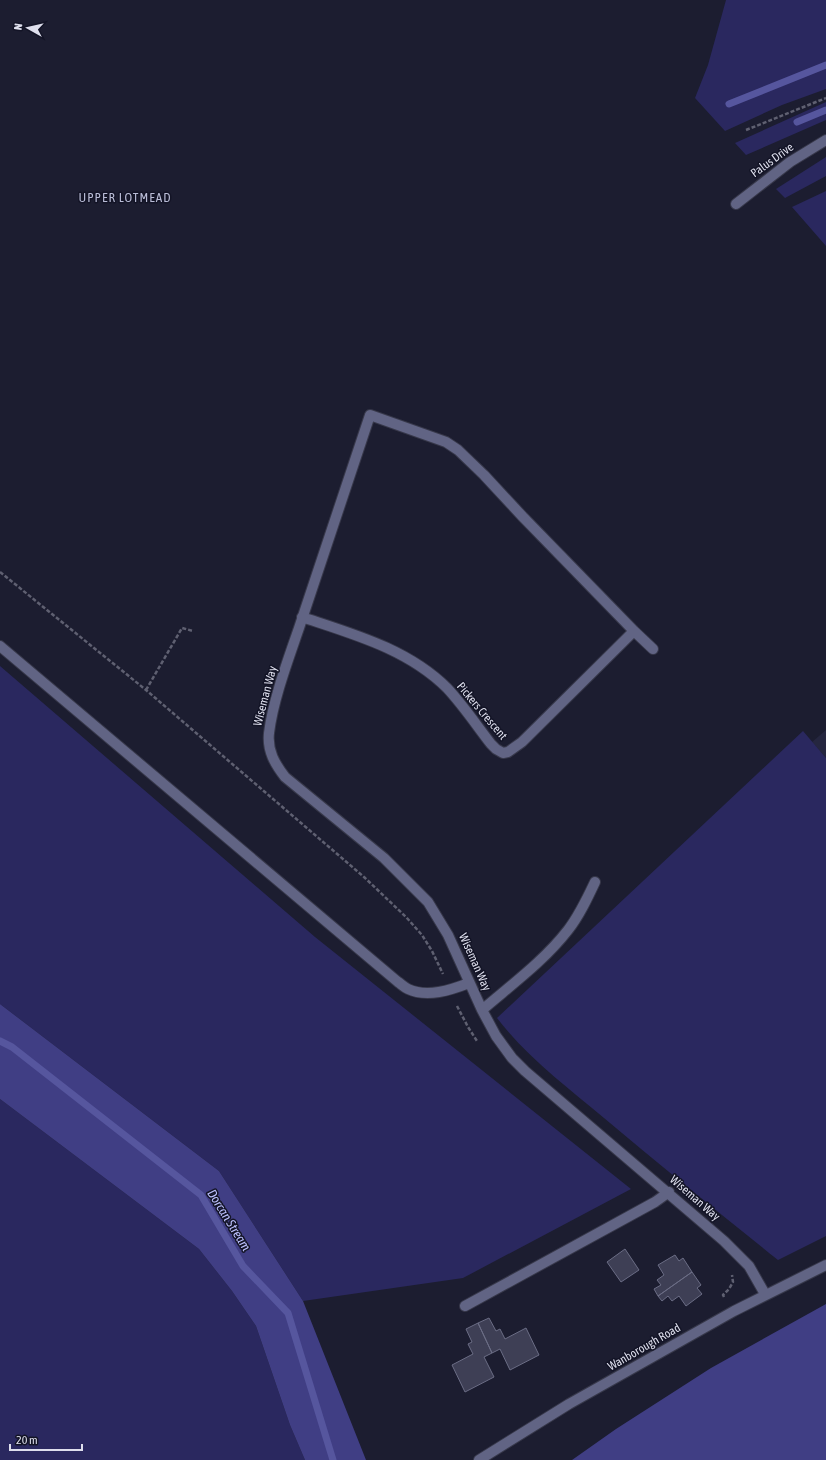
<svg xmlns="http://www.w3.org/2000/svg" width="826" height="1460" viewBox="0 0 826 1460" font-family="'Asap Condensed',sans-serif">
  <style>
    .built { fill: #25263f }
    .green { fill: #2a285f }
    .forest { fill: #403e84 }
    .lines { fill: none; stroke-linecap: round; stroke-linejoin: round }
    .stream { stroke: #56569e; stroke-width: 7 }
    .building { fill: #3e3f55; stroke: #6b6d85 }
    .minor-casing { stroke: #37384a; stroke-width: 12 }
    .path { stroke: #5f6071; stroke-width: 2.5; stroke-dasharray: 4 2; stroke-linecap: butt }
    .minor { stroke: #616484; stroke-width: 10 }
    .labels { text-anchor: middle; dominant-baseline: central; stroke-width: 3; stroke-linejoin: round; paint-order: stroke }
    .street-label { font-size: 12px; fill: #dedfed; stroke: #131426 }
    .neighbourhood-label { font-size: 13px; letter-spacing: 1px; fill: #b9bcd6; stroke: #131426 }
    .water-label { font-size: 13px; font-style: italic; fill: #babefb; stroke: #131426 }
  </style>
  <rect width="100%" height="100%" fill="#1c1d30"/>
  <path class="built" d="M826 730V758L812 742Z"/>
  <path class="green" d="M726 0H826V89L782 105 725 131 695 98 708 65Z
    M826 102V120L746 155 735 143Z
    M826 157V176L785 198 776 189Z
    M826 191V246L792 207Z
    M0 666 315 937 631 1189 463 1278 303 1301 219 1171 0 1004Z
    M803 731 826 758V1236L778 1260C719 1213 661 1166 604 1118 566 1086 527 1057 497 1018Z
    M0 1099 199 1249 232 1291 256 1326 290 1425 305 1460H0Z"/>
  <path class="forest" d="M0 1004 219 1171 303 1301 366 1460H305L290 1425 256 1326 232 1291 199 1249 0 1099Z
    M826 1304V1460H572L616 1429 711 1368Z"/>
  <g class="lines">
    <path class="stream" d="M729 104 826 65
      M797 122 826 110
      M0 1041 12 1047 201 1195 243 1266 288 1313 333 1460"/>
  </g>
  <path class="building" d="M625 1249 639 1270 621 1282 607 1262Z
    M675 1255 679 1261 683 1258 692 1272 658 1296 654 1289 661 1285 657 1280 664 1275 658 1265Z
    M692 1272 701 1285 697 1288 702 1294 686 1306 679 1296 672 1301 668 1296 662 1301 658 1296Z
    M489 1318 496 1331 500 1329 505 1339 526 1328 539 1355 510 1370 500 1349 492 1353 478 1323Z
    M478 1323 492 1353 484 1357 494 1377 465 1392 452 1365 473 1354 468 1344 472 1342 466 1329Z"/>
  <g class="lines">
    <defs>
      <path id="minor" d="M736 204 790 162 826 140
        M302 617C353 634 408 649 447 688 463 705 477 726 491 744L496 749 503 753 508 752 522 742 634 631
        M0 646 398 982C401 984 404 987 408 989 427 998 451 990 469 983
        M653 649 634 631 523 517 484 475 458 450 446 442 370 415C346 486 322 557 299 628 288 660 273 700 269 733 267 751 275 764 285 777L384 858 428 902 448 935 482 1010 496 1036 512 1058 525 1071 724 1241 749 1266 765 1294
        M482 1010C511 985 544 961 568 930 579 916 587 899 595 882
        M465 1306 655 1202 669 1192
        M479 1460 569 1404 734 1311 826 1265"/>
    </defs>
    <use href="#minor" class="minor-casing"/>
    <path class="path" d="M746 130 826 98
      M0 572 146 690 364 877 406 917 422 935 432 951 443 974
      M146 690 182 628 193 631
      M457 1006 468 1027 477 1041
      M724 1297 723 1295 729 1289 733 1282 732 1275"/>
    <use href="#minor" class="minor"/>
  </g>
  <g class="labels">
    <g class="street-label">
      <text transform="translate(772 160) rotate(-36)">Palus Drive</text>
      <text transform="translate(265 696) rotate(-75)">Wiseman Way</text>
      <text transform="translate(482 711) rotate(50)">Pickers Crescent</text>
      <text transform="translate(475 962) rotate(66)">Wiseman Way</text>
      <text transform="translate(695 1198) rotate(41)">Wiseman Way</text>
      <text transform="translate(644 1347) rotate(-30)">Wanborough Road</text>
    </g>
    <g class="neighbourhood-label">
      <text x="125" y="197">UPPER LOTMEAD</text>
    </g>
    <g class="water-label">
      <text transform="translate(229 1220) rotate(58)">Dorcan Stream</text>
    </g>
  </g>
  <g transform="translate(28 28) rotate(278)" stroke="#131426" stroke-width="3" paint-order="stroke">
  <path d="M0-3L7 15L0 10L-7 15Z" fill="#dedfed"/>
  <text y="-6" font-size="11" font-weight="bold" text-anchor="middle" fill="#dedfed">N</text>
  </g>
  <path d="M10 1444v6h72v-6" fill="none" stroke="#dedfed" stroke-width="2"/>
  <text x="16" y="1444" font-size="12" fill="#dedfed" stroke="#131426" stroke-width="3" paint-order="stroke">20 m</text>
</svg>
